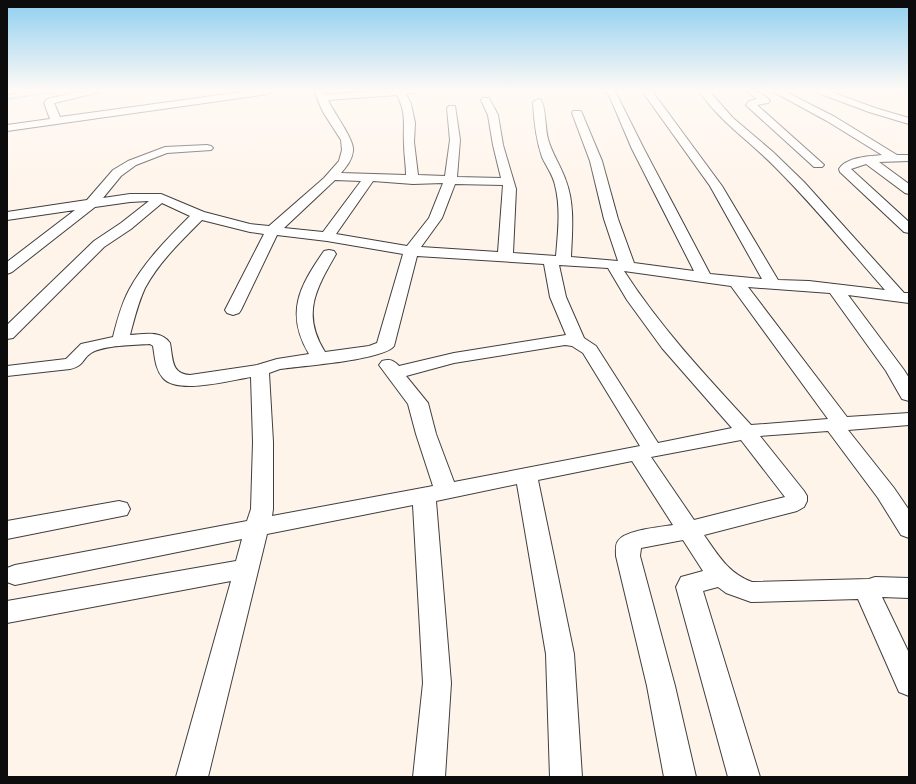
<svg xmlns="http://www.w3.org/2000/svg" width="916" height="784" viewBox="0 0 916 784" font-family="Bitter,serif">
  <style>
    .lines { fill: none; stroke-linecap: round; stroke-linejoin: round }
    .stream { fill: #2accd9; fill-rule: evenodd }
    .minor-casing { stroke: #3f3f3f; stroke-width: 2 }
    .minor { fill: #fff; fill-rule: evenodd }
  </style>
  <rect width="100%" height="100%" fill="#fff4ea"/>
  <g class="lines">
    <path class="stream" d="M57 91H63L7 100V98Z"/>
    <defs>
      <path id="minor" d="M7 91H16L14 93 7 94Z
        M81 91H98L96 93 54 103 60 117 249 91H273L268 94 7 131V125L50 119 44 103 47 99Z
        M314 91H324L325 95 376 91H417L415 93 406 94 411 104 415 123 414 142 418 175 445 176 450 140 447 108 449 106H455L460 140 457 177 501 178 493 145 488 115 481 100 483 98H489L498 115 503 145 516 189 513 253 556 256C558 232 561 208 555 185 553 175 546 166 542 157 536 139 534 121 533 102L538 99 541 100C546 108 545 128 548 139 552 154 561 166 566 181 575 205 572 232 571 257L618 261 604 219 590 161 572 113 573 111H581L602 161 618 219 634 263 694 271 632 149 609 95 604 91H615L644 149 710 274 762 279 710 186 642 91H652L722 186 778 280 809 281 885 290C849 249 815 207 777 169 751 142 720 122 699 91H709L733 118 773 152 804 182 904 293H909V303L848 295 904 370 909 378V401L902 399 886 371 830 293 748 287 847 417 909 413V425L848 430 894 488 909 510V538L901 535 878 498 828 431 760 436 804 491 807 496V501L804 507 797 511 704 535C718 555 728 573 752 582L869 579 875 577 909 578V598L882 597 909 653V696L899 692 858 599 751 602 726 593 718 587 703 591 760 777H728L676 587 681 577 703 571 683 540 641 548 640 556 675 686 696 777H664L647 686 616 556C616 550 615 545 618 541 625 530 660 527 673 525L632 461 538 480 574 654 582 777H550L546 654 517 484 436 501 451 683 445 777H413L423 683 413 505 267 534 208 777H176L231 581 7 623V601L236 561 242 539 15 585 7 582V568L15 565 247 521 251 509 253 442 251 377C231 380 178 395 163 378 155 369 155 357 153 346L150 344C134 345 104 345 91 353 82 359 84 366 70 369L7 376V366L66 359 81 344 113 337C117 321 121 305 129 290 144 262 168 238 190 216L162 203 131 229 104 247 13 338 7 339V325L94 241 121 223 149 201 130 202 95 207 12 272 7 274V262L75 210 7 220V212L87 200 113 170 128 161 165 147 207 145 211 146 213 148 211 150 167 153 136 165 121 176 103 198 130 194H161L204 212 250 224 269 226 324 178 339 161 342 150 341 140 323 112ZM397 95C407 115 403 123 404 144 404 154 406 165 406 175L341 173C347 166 352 160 353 151 355 140 333 112 328 100ZM335 180 361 181 323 232 284 228ZM373 181 413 184 443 183 429 218 407 246 336 234ZM455 184 503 185 498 252 421 247 442 218ZM202 220 250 232 264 234 225 310 227 313 233 315 239 313 241 310 277 235 327 241 403 254 377 343 369 346 325 352C301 314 316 289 336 254L334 251 329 250 324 251C299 287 285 313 309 354L277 359 257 365 190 375C171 374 173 359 170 343 161 330 144 334 130 335 134 320 138 303 145 288 159 262 181 241 202 220ZM417 256 544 264 550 297 566 335 454 353 399 366C393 360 390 359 382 361L379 365 408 404 416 434 433 486 272 516 273 509V442L269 373 280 369C301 366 384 360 394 346ZM559 265 608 268 627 300 662 348 732 428 658 443 596 346 584 338 566 297ZM624 271 731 286 828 419 751 425C705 375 661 328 624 271ZM565 345 572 346 583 353 640 446 454 482 436 434 428 403 406 376 454 363ZM741 440 785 497 694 520 651 457Z
        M747 91C757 91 763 93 770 101L768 103 757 105 822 163 824 165 822 167H814L748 107 746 105 749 101 757 99Z
        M772 91H784L835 117 897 155H909V161L879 162 909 184V194L905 193 866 164 851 169 909 222V233L904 232 840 172 839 169C846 157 870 156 882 155L827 121Z
        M816 91H829L875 108 909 118V124L869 112 818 93Z
        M119 501 127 503 130 509 127 515 7 539V521Z"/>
    </defs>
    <use href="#minor" class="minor-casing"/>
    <use href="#minor" class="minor"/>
  </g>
  <linearGradient id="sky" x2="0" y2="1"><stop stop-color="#8fcff0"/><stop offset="0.45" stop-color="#fffaf6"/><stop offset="1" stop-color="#fffaf6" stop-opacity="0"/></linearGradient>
  <rect width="916" height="201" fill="url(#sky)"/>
  <rect width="916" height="784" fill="none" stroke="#0c0c0c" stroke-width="16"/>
</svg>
